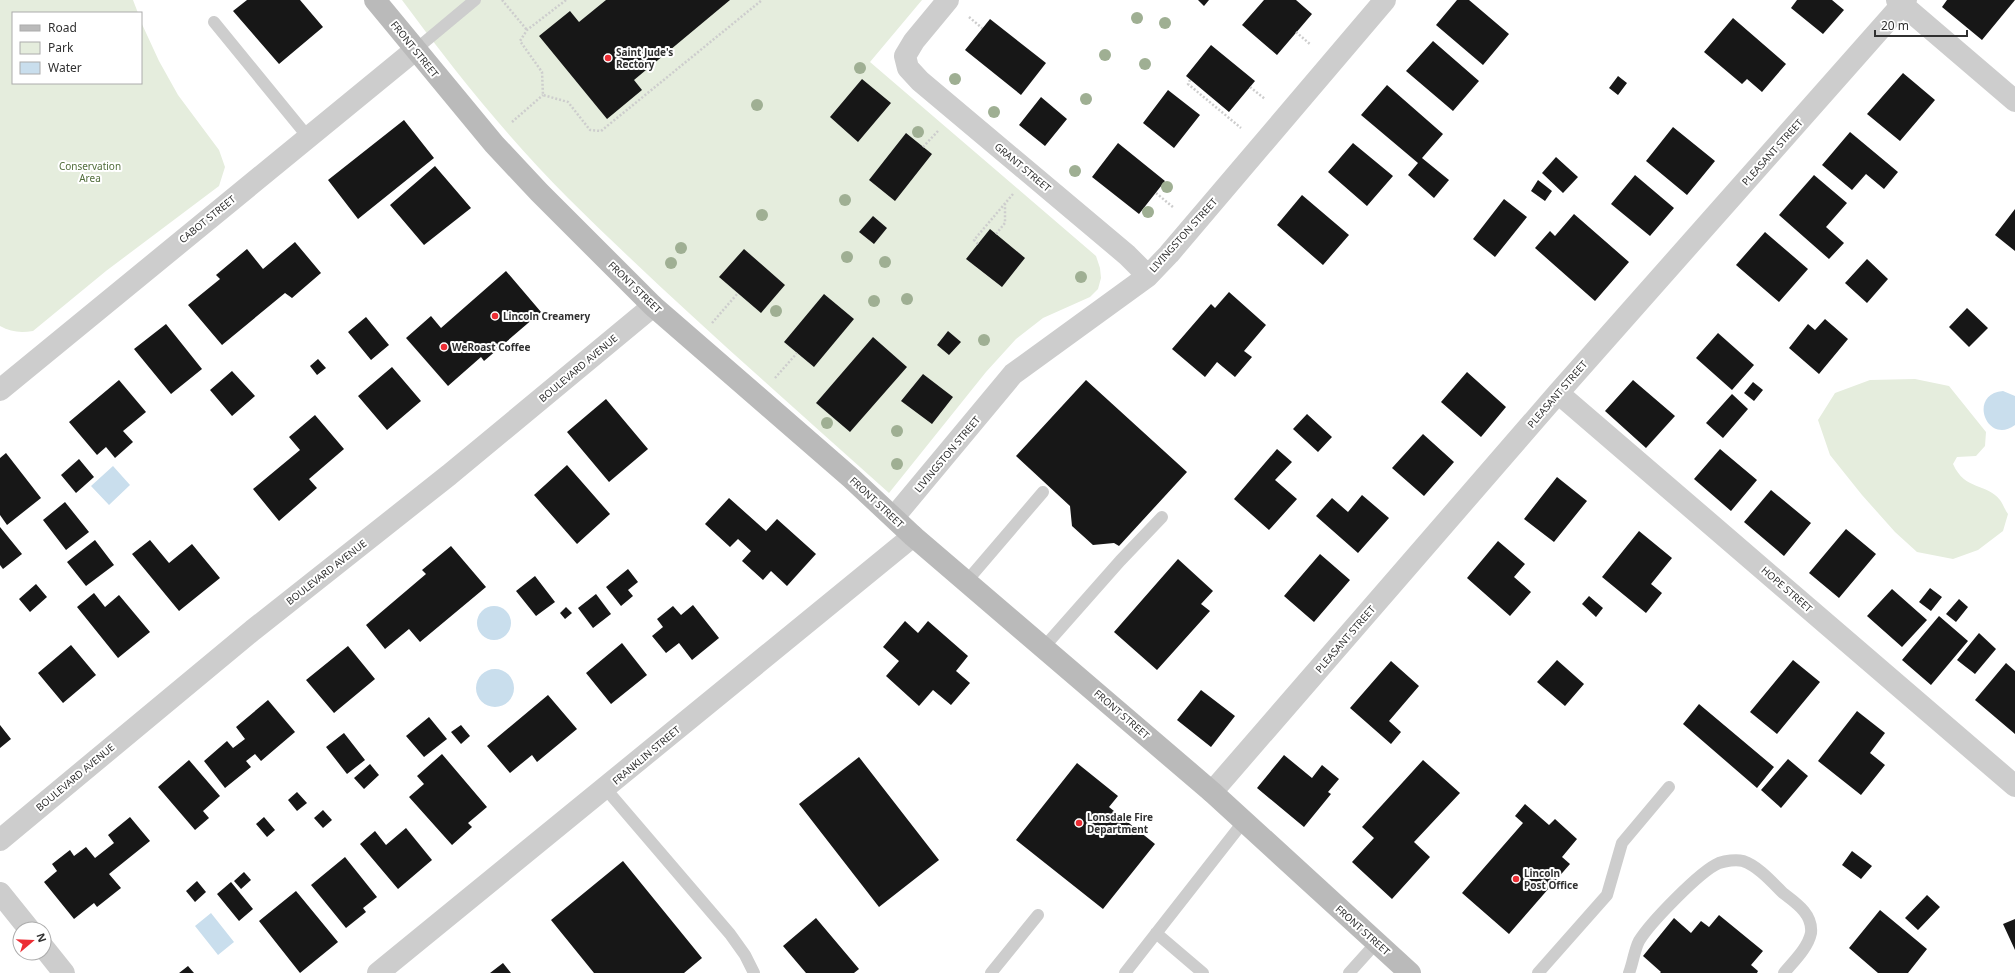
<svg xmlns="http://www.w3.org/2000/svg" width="2015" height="973" viewBox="0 0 2015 973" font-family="'Noto Sans',sans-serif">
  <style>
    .green { fill: #e5eddd }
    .water { fill: #c9deed }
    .building { fill: #171717 }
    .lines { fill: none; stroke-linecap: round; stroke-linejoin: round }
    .path { stroke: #cdcdcd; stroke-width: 2.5; stroke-dasharray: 2 2; stroke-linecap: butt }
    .service { stroke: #cdcdcd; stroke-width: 12 }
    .minor { stroke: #cdcdcd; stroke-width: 22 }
    .secondary { stroke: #bababa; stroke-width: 22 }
    .tree { fill: #9faf93 }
    .poi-dot { fill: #ec2d34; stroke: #fff; stroke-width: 1.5 }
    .labels { text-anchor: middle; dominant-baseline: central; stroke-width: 4; stroke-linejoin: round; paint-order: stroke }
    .street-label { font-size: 10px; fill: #303030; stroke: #fff }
    .poi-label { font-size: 10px; font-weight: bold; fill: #303030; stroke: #fff; text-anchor: start }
    .park-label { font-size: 10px; fill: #516d3b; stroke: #fff }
  </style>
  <rect width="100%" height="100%" fill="#fff"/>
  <path class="green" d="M0 0H133L138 13H13V83H141V22L159 61 178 95 219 150 225 167 219 186 106 271 33 331C20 333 11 332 0 326Z
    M402 0H922L870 62 1096 256 1100 268 1101 278 1098 289 1090 297 1043 318 1016 339 986 372 889 493C781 396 671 300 568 198 507 137 453 69 402 0Z
    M1915 379 1949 386 1986 432 1985 446 1976 456 1957 457 1953 464C1965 491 1987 483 2000 500 2003 504 2005 510 2008 514L2003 531 1978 550 1953 559 1917 552 1895 532 1862 495 1830 455 1818 420 1835 393 1870 380Z"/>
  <path class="water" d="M2003 391 2015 396V425C1987 446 1967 394 2003 391Z
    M113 466 130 485 109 505 91 486Z
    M477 623a17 17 0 1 1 34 0a17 17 0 1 1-34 0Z
    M476 688a19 19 0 1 1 38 0a19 19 0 1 1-38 0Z
    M211 913 234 942 218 955 195 926Z"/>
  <path class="building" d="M247 0H300L323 27 279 64 233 11Z
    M606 0H730L634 80 642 90 607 119 539 36 570 11 579 22Z
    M1198 0H1209L1204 6Z
    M1264 0H1296L1312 14 1277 55 1242 25Z
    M1457 0H1469L1509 34 1483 65 1436 25Z
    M1797 0H1832L1844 10 1823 34 1791 8Z
    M1947 0H2015L1982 40 1942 7Z
    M1733 18 1786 64 1762 92 1747 79 1742 84 1704 52Z
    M990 19 1046 63 1021 95 965 50Z
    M1433 41 1479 81 1453 111 1406 71Z
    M1211 45 1255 81 1229 112 1186 76Z
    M1903 73 1935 100 1900 141 1867 114Z
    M1618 76 1627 83 1618 95 1609 88Z
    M862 79 891 103 858 142 830 117Z
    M1387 85 1443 134 1422 158 1449 180 1434 198 1408 175 1418 163 1361 115Z
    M1168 90 1200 115 1174 148 1143 123Z
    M1041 97 1067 119 1045 146 1019 125Z
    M404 120 434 158 358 219 328 180Z
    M1673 127 1715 161 1687 195 1646 161Z
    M1850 132 1898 172 1884 189 1866 174 1852 190 1822 165Z
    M906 133 932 154 895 201 869 180Z
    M1118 143 1165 181 1139 214 1092 177Z
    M1353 143 1393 176 1367 206 1328 172Z
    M1556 157 1578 177 1563 193 1542 173Z
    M435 166 471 208 424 245 390 205Z
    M1635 175 1674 208 1650 236 1611 204Z
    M1814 175 1847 203 1826 227 1844 243 1829 259 1779 215Z
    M1538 180 1552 191 1545 201 1531 191Z
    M1302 195 1349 235 1323 265 1277 225Z
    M1504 199 1527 217 1495 257 1473 239Z
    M2015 209V251L1995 235Z
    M1574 214 1629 262 1595 301 1535 248 1550 231 1555 236Z
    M873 216 887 228 874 244 859 232Z
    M990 229 1025 258 1002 287 966 259Z
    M1765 232 1808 269 1779 302 1736 265Z
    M295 242 321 273 292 298 285 293 222 345 188 305 220 279 216 275 247 249 263 269Z
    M744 249 785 285 761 313 719 277Z
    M1867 259 1888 279 1867 303 1845 283Z
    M506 271 541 312 484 361 481 357 448 386 406 338 431 316 441 328Z
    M1229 292 1266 325 1244 351 1252 357 1235 377 1217 362 1205 377 1172 349 1211 304 1215 308Z
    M824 294 854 319 814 367 784 342Z
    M1967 308 1988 328 1969 347 1949 327Z
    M366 317 389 345 371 360 348 332Z
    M1825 319 1848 339 1819 374 1789 348 1808 324 1815 330Z
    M166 324 202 369 171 394 134 349Z
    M948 331 961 342 949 355 937 345Z
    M1718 333 1754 365 1732 390 1696 358Z
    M873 337 907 367 850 432 816 403Z
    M318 359 326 368 317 375 310 366Z
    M392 367 421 401 387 430 358 396Z
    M232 371 255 396 232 416 210 390Z
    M1467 372 1506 407 1481 437 1441 402Z
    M923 374 953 397 932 424 901 401Z
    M119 380 146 412 123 431 133 442 115 458 106 447 97 455 69 422Z
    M1086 380 1187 472 1119 546 1114 543 1093 545 1072 526 1070 506 1016 456Z
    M1633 380 1675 416 1646 448 1605 411Z
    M1753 382 1763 390 1754 401 1744 393Z
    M1732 394 1748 409 1723 438 1706 423Z
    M606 399 648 449 609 482 567 432Z
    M1307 414 1332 437 1318 452 1293 429Z
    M315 415 344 449 309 479 317 488 279 521 253 489 300 450 289 437Z
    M1423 434 1454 462 1424 496 1392 468Z
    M1277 449 1292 462 1275 480 1297 499 1269 530 1234 499Z
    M1720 449 1757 480 1731 511 1694 479Z
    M6 453 41 498 7 525 0 515V458Z
    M79 459 94 477 76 493 61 475Z
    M567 465 610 514 577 544 534 495Z
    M1557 477 1587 501 1554 542 1524 519Z
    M1771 490 1811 523 1784 556 1744 522Z
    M1362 495 1389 518 1358 553 1316 516 1332 498 1348 512Z
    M729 498 766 531 777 519 816 554 787 586 771 571 763 580 742 561 751 551 738 539 730 547 705 524Z
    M65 502 89 532 66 550 43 520Z
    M0 527 22 554 3 569 0 565Z
    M1846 529 1876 554 1839 598 1809 573Z
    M1639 531 1672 558 1651 584 1662 593 1646 613 1602 577Z
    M95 540 114 565 86 586 67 562Z
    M150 540 169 563 192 544 220 578 179 611 132 554Z
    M1498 541 1525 564 1514 577 1531 592 1510 616 1467 578Z
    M451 546 486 587 420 642 409 629 385 649 366 625 426 574 422 570Z
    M1320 554 1350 580 1314 622 1284 596Z
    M1178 559 1213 591 1201 604 1210 611 1157 670 1114 632Z
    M628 569 638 582 628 590 633 596 621 606 606 587Z
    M535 576 555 602 536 616 516 591Z
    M36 584 47 597 30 612 19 599Z
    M1930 588 1942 597 1931 611 1919 602Z
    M1892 589 1927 620 1902 647 1867 616Z
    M94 593 105 607 119 595 150 632 118 658 77 607Z
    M596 594 611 614 593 628 578 608Z
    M1589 596 1603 608 1596 617 1582 604Z
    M1959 599 1968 607 1956 622 1946 614Z
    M693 605 719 638 692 660 679 643 666 653 652 636 663 627 657 619 673 606 681 615Z
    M566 607 572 613 565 619 560 613Z
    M1939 616 1968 641 1931 685 1902 660Z
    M905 621 918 633 928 621 968 656 956 671 970 683 951 705 933 690 919 706 886 676 899 661 883 647Z
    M1979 633 1996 649 1975 674 1957 660Z
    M622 643 647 675 611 704 586 673Z
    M71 645 96 675 63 703 38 673Z
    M348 646 375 679 334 713 306 680Z
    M1557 660 1584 684 1565 706 1537 682Z
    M1793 660 1820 682 1777 734 1750 712Z
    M1391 661 1419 686 1389 721 1401 732 1391 744 1350 708Z
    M2006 663 2015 671V734L1975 700Z
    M1201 690 1235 716 1211 747 1177 720Z
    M548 695 577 729 537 762 532 755 510 773 487 746Z
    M268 700 295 732 261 761 255 754 246 761 251 767 225 788 204 761 227 741 233 748 245 739 236 727Z
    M1699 704 1774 767 1757 788 1683 724Z
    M1857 711 1885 733 1870 753 1885 765 1861 795 1818 761Z
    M429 717 447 739 424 757 406 736Z
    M0 725 11 739 0 748Z
    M461 725 470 736 461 744 451 732Z
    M344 733 365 760 347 774 326 747Z
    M442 754 487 807 468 823 472 827 452 845 409 797 424 784 417 776Z
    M1284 755 1312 778 1322 765 1339 779 1328 792 1331 794 1304 827 1257 788Z
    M859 757 939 860 879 907 799 804Z
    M1788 759 1808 776 1781 808 1761 790Z
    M189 760 220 796 203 811 209 818 195 830 158 787Z
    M1423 760 1460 793 1414 842 1430 857 1392 899 1352 862 1374 838 1362 827Z
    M1077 763 1118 796 1109 807 1155 844 1103 909 1016 840Z
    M370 764 379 775 364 789 354 778Z
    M297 792 307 803 297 811 288 800Z
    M1525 804 1549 825 1555 819 1577 839 1562 857 1570 864 1509 934 1462 893 1523 823 1515 816Z
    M323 810 332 820 323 828 314 818Z
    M130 817 150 841 109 874 121 888 97 907 94 903 74 919 44 882 57 871 52 864 70 850 74 856 86 847 95 858 114 843 108 835Z
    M264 817 275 830 267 837 256 824Z
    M406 828 432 860 398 889 360 844 375 831 386 845Z
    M1852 851 1872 866 1861 879 1842 865Z
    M345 857 377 897 363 908 366 912 346 928 311 885Z
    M623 861 702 958 684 973H594L551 920Z
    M244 872 251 880 241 889 234 881Z
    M197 881 206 892 195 902 186 891Z
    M231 882 253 909 239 921 217 894Z
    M296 891 338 942 300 973 259 921Z
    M1927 895 1940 907 1918 930 1905 918Z
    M1880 910 1927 949 1908 973H1878L1849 948Z
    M1719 915 1763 951 1751 965 1758 971 1757 973H1660L1661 972 1643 956 1674 918 1691 933 1701 921 1709 927Z
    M816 918 859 969 854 973H806L783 946Z
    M2015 919V950L2003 924Z
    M503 963 511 973H490Z
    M188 966 194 973H179Z"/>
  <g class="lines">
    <path class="path" d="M502 0 527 30
      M566 0 527 30 520 41 542 72 543 95 568 102 590 130 601 131 762 0
      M969 17 982 28
      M1296 32 1311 45
      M1190 80 1188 84 1241 128
      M1250 87 1265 99
      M512 122 543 95
      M923 147 938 131
      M1156 193 1174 208
      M996 234 1005 223V204
      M978 244 974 240 1013 194
      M712 323 738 293
      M775 378 797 353"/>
    <path class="service" d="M214 22 308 137
      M415 50 475 0
      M966 582 1043 492
      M1044 647 1120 561 1162 517
      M605 788 730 934 745 955 754 973
      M1156 933 1203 973
      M991 973 1038 915
      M1125 973 1244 821
      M1349 973 1377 942
      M1538 973 1607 895 1622 843 1669 787
      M1629 973C1633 963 1634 951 1639 941 1650 923 1700 871 1719 863 1725 861 1736 859 1743 861 1758 866 1772 882 1783 893 1796 903 1813 914 1811 933 1808 948 1793 962 1784 973"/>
    <path class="minor" d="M948 0 914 41 905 56 908 68 920 81 1127 255 1148 276
      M1897 0 2015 101
      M0 390 415 50
      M1558 393 2015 786
      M894 517 1013 374 1148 276 1169 254 1385 0
      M1212 792 1558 393 1906 0
      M0 840 253 630 449 475 653 306
      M0 893 29 929
      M44 948 64 973
      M378 973 913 536"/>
    <path class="secondary" d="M375 0 494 144 539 192 653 306 851 478 913 536 1212 792 1410 973"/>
  </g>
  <g class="tree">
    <circle cx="1137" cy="18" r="6"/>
    <circle cx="1165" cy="23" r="6"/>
    <circle cx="1105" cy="55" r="6"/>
    <circle cx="1145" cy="64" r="6"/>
    <circle cx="860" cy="68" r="6"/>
    <circle cx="955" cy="79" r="6"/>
    <circle cx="1086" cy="99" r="6"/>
    <circle cx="757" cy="105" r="6"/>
    <circle cx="994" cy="112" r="6"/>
    <circle cx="918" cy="132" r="6"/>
    <circle cx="1075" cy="171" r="6"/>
    <circle cx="1167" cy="187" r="6"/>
    <circle cx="845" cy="200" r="6"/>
    <circle cx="1148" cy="212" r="6"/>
    <circle cx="762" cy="215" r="6"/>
    <circle cx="681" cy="248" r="6"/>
    <circle cx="847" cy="257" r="6"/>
    <circle cx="885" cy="262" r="6"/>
    <circle cx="671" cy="263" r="6"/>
    <circle cx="1081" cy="277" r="6"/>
    <circle cx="907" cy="299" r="6"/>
    <circle cx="874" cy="301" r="6"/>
    <circle cx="776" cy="311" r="6"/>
    <circle cx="984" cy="340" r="6"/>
    <circle cx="827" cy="423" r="6"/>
    <circle cx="897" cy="431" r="6"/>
    <circle cx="897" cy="464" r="6"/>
  </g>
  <g class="poi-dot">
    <circle cx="608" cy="58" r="4"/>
    <circle cx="495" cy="316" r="4"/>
    <circle cx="444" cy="347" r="4"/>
    <circle cx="1079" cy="823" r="4"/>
    <circle cx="1516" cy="879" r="4"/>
  </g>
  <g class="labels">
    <g class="street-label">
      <text transform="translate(415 49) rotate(51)">FRONT STREET</text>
      <text transform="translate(1772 152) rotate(-48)">PLEASANT STREET</text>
      <text transform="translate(1023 167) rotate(40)">GRANT STREET</text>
      <text transform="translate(207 219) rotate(-39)">CABOT STREET</text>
      <text transform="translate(1183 235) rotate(-48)">LIVINGSTON STREET</text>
      <text transform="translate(635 287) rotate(44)">FRONT STREET</text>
      <text transform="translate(578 368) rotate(-40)">BOULEVARD AVENUE</text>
      <text transform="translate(1557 394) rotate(-49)">PLEASANT STREET</text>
      <text transform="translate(947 454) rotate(-50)">LIVINGSTON STREET</text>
      <text transform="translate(877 502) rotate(43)">FRONT STREET</text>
      <text transform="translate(326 572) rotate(-38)">BOULEVARD AVENUE</text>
      <text transform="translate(1787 589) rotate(41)">HOPE STREET</text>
      <text transform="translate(1345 639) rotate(-49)">PLEASANT STREET</text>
      <text transform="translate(1122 714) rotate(41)">FRONT STREET</text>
      <text transform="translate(646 755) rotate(-40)">FRANKLIN STREET</text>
      <text transform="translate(75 777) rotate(-40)">BOULEVARD AVENUE</text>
      <text transform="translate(1363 930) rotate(42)">FRONT STREET</text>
    </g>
    <g class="poi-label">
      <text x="616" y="52">Saint Jude's<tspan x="616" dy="12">Rectory</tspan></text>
      <text x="503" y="316">Lincoln Creamery</text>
      <text x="452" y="347">WeRoast Coffee</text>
      <text x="1087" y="817">Lonsdale Fire<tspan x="1087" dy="12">Department</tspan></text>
      <text x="1524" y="873">Lincoln<tspan x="1524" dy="12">Post Office</tspan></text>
    </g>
    <g class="park-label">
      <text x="90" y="166">Conservation<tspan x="90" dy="12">Area</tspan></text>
    </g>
  </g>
  <rect x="12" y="12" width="130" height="72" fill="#ffffff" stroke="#acacac"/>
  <rect x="20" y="25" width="20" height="6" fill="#bababa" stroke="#acacac"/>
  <text x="48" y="32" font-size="12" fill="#303030">Road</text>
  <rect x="20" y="42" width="20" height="12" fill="#e5eddd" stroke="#acacac"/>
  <text x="48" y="52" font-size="12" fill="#303030">Park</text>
  <rect x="20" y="62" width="20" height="12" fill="#c9deed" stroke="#acacac"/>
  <text x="48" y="72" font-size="12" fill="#303030">Water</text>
  <g transform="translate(32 941) rotate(71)"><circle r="19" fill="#ffffff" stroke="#acacac"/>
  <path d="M0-3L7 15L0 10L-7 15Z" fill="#ec2d34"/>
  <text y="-6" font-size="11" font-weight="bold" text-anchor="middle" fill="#303030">N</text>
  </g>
  <path d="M1875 30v6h92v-6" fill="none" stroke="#303030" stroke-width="2"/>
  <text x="1881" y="30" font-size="12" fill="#303030" stroke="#ffffff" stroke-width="3" paint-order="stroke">20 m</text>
</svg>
